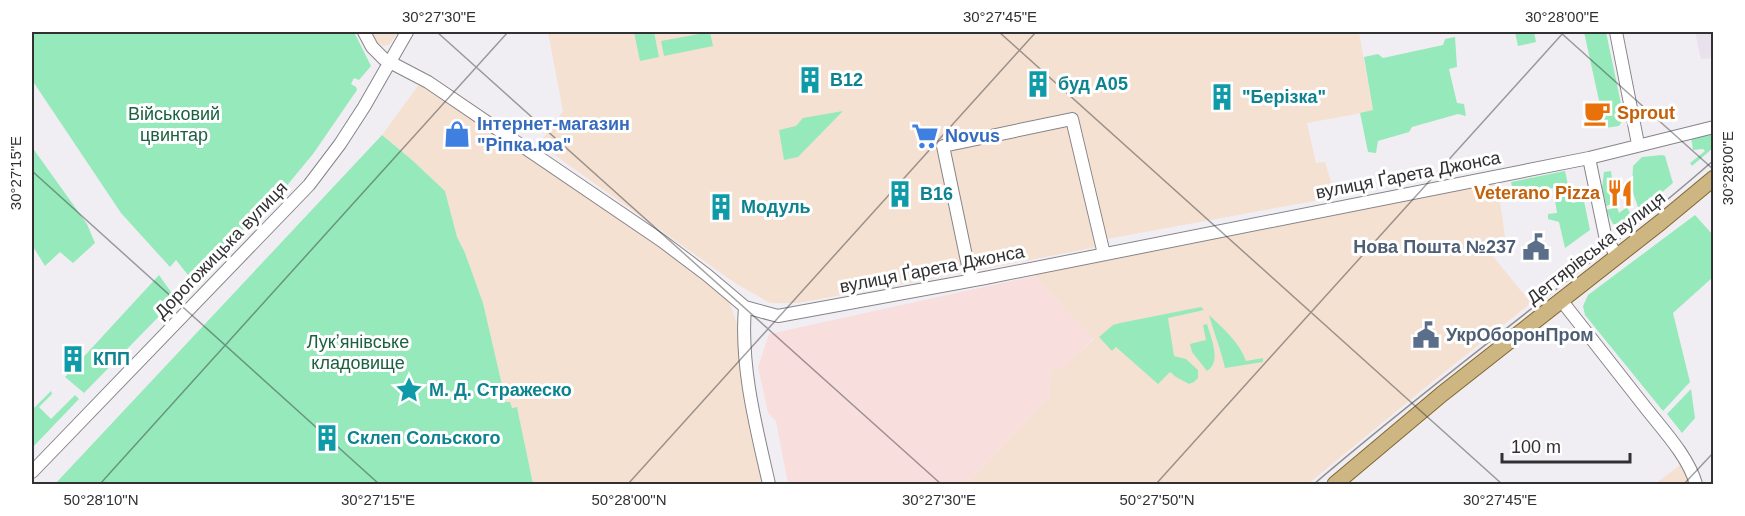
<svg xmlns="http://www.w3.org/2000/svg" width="1745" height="516" viewBox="0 0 1745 516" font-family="Arial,sans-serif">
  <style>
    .commercial { fill: #f5e1d2 }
    .industrial { fill: #f9dede }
    .built { fill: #e9e1ec }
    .green { fill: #96e9ba }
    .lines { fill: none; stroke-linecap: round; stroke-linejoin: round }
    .minor-casing { stroke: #878488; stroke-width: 14 }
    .major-casing { stroke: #806730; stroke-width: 17 }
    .minor { stroke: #fff; stroke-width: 12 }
    .major { stroke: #cdb682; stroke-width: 15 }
    .tram { stroke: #918f92; stroke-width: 1.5 }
    .ticks { fill: none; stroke: #313032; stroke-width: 1.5; stroke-opacity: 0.45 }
    .labels { text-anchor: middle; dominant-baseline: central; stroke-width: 6; stroke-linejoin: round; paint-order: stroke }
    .culture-label { font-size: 18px; font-weight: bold; fill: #0d838f; stroke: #fff; text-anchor: start }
    .food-label { font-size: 18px; font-weight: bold; fill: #c56008; stroke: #fff; text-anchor: start }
    .park-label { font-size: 18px; fill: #1b6140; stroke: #fff }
    .shop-label { font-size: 18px; font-weight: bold; fill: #366cbe; stroke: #fff; text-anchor: start }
    .street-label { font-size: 18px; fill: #313032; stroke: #fff }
    .service-label { font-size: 18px; font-weight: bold; fill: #4e5e75; stroke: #fff; text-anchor: end }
    .neatline { fill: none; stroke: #313032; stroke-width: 2 }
    .ticks-label { font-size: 15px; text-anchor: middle; fill: #313032 }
  </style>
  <rect width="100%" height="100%" fill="#f1eef3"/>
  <path class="commercial" d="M372 32H398L389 45 383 46 377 42Z
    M548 32H1359L1373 111 1307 123 1316 163 1325 162 1336 197 1107 239V245L973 271 798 303H770L735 283 539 144 563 111Z
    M420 83 645 235 727 296 738 326 767 484H533L517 407 511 408 506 402 483 303 465 253 457 237 445 191 412 160 382 135Z
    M1497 179 1506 244 1492 255 1531 303 1421 391 1308 484H966L1049 397 1052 363 1059 370 1094 339 1034 276 1036 270Z
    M1680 465 1688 476 1690 484H1655Z"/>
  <path class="industrial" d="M1034 276 1094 338 1060 371 1052 364 1049 397 966 484H788L776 421 768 413 758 367 769 334Z"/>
  <path class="built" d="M1695 32H1713V58L1701 59Z"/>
  <path class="green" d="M32 32H354L371 66 359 80 354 78 351 84 356 87 357 90 313 154 284 189 192 280 176 260 170 267 121 213 32 80Z
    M634 32H654L659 57 640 61Z
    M710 32 713 46 664 56 661 41Z
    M1515 32H1534L1536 42 1518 46Z
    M1584 32H1606L1624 118 1619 126 1605 128Z
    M1455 37 1457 67 1449 69 1457 103 1464 104 1466 116 1458 114 1412 127 1409 132 1378 141 1376 153 1368 152 1360 113 1373 110 1364 57 1378 54 1383 58 1443 45 1445 39Z
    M843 111 798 157 784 160 779 130 796 126 803 118Z
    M1713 133V148L1692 166 1690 163 1705 151 1703 149 1693 150 1691 137Z
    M382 135 412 160 445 191 457 237 465 253 483 303 506 402H510L512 408 517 407 533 484H55Z
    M32 147 87 224 95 243 73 263 60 252 45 266 32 245Z
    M1662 155 1665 156 1673 183 1642 209 1638 207 1632 190 1633 166 1642 157Z
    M1565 171 1572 203 1584 201 1590 230 1565 248 1559 222 1548 219V214L1557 213 1553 188 1514 196 1511 182Z
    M1611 171 1615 203 1606 206 1602 188 1604 172Z
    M1617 207 1619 213 1627 207 1631 215 1620 224H1613L1606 210Z
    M1695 215 1713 235V277L1673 313 1690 382 1663 411 1585 315 1583 306 1588 295Z
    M159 275 176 299 84 393 65 377Z
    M1201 307 1204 310 1168 318 1174 356 1186 359 1198 370V378L1194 382 1189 384 1176 377 1170 372 1158 384 1116 347 1112 351 1099 337 1113 325 1120 323Z
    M1209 315C1224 329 1239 342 1246 361L1263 358V362L1225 368C1221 350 1214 333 1209 315Z
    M1207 324C1211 338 1222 362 1207 371L1192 352 1190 344 1206 340 1203 325Z
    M1691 389 1695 418 1682 433 1667 414Z
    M51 391 52 394 39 407 51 419 75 395 79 399 32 448V410Z"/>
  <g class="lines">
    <defs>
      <path id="minor" d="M364 32 372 47 384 59 428 82 662 241 707 275 745 307 778 316 985 278 1589 158 1714 127
        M1616 32 1638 144
        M1589 158 1605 235 1617 257
        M971 280 943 146 1072 119 1104 254
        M1561 300C1589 336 1617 371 1645 407 1663 430 1688 456 1696 484
        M745 307C740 366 756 427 769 484
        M32 472 309 185 340 144 364 107 407 32"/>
      <path id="major" d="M1335 484 1442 394 1661 222 1714 178"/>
    </defs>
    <use href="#minor" class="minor-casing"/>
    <use href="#major" class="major-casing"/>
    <use href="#minor" class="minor"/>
    <use href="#major" class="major"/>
    <path class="tram" d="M1314 484C1444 372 1584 273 1714 160"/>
  </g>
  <path class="ticks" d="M437 32 941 484M999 32 1502 484M1560 32 1714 170M32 171 379 484M100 484 508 32M628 484 1036 32M1156 484 1564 32M1684 484 1714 452"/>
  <defs>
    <symbol id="building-bare" viewBox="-9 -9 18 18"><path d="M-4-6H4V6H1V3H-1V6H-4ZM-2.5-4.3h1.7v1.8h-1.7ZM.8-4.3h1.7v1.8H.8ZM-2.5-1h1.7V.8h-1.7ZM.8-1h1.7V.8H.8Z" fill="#0f9aa8" stroke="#fff" stroke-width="2.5" paint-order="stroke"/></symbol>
    <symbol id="cafe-bare" viewBox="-9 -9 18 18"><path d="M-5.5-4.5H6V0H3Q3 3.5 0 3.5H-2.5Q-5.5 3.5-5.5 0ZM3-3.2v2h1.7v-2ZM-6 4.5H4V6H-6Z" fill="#e8710a" stroke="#fff" stroke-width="2.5" paint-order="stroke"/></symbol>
    <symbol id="shop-bare" viewBox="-9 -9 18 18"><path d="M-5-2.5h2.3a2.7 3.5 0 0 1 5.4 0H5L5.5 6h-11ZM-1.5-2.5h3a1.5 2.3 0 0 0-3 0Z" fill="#3f7fe0" stroke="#fff" stroke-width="2.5" paint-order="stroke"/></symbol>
    <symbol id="supermarket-bare" viewBox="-9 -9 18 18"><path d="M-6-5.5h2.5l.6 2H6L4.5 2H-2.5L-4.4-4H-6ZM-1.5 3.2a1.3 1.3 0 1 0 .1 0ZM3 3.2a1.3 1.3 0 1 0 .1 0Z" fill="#3f7fe0" stroke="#fff" stroke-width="2.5" paint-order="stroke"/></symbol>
    <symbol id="restaurant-bare" viewBox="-9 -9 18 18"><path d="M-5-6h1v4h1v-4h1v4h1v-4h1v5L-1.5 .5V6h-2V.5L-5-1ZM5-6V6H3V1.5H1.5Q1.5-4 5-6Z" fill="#e8710a" stroke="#fff" stroke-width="2.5" paint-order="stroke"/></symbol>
    <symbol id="civic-bare" viewBox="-9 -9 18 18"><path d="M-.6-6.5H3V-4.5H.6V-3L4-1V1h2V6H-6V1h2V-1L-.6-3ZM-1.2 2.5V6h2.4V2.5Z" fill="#5c6f8a" stroke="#fff" stroke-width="2.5" paint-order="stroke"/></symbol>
    <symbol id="sight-bare" viewBox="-9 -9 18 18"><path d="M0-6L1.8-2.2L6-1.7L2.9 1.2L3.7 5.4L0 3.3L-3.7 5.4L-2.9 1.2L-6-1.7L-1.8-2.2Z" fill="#0f9aa8" stroke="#fff" stroke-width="2.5" paint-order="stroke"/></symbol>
  </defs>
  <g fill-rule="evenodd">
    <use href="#building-bare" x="791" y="61" width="38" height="38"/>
    <use href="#building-bare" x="1019" y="65" width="38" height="38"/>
    <use href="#building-bare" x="1203" y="78" width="38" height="38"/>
    <use href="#cafe-bare" x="1578" y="94" width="38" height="38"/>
    <use href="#shop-bare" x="438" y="115" width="38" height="38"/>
    <use href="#supermarket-bare" x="906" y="117" width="38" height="38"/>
    <use href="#restaurant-bare" x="1601" y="174" width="38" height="38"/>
    <use href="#building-bare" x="881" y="175" width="38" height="38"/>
    <use href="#building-bare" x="702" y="188" width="38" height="38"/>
    <use href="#civic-bare" x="1517" y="228" width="38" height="38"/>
    <use href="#civic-bare" x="1407" y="316" width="38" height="38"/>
    <use href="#building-bare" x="54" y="340" width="38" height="38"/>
    <use href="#sight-bare" x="390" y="371" width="38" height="38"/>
    <use href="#building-bare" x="308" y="419" width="38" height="38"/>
  </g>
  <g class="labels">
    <g class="culture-label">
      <text x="830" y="80">B12</text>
      <text x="1058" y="84">буд А05</text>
      <text x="1242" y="97">"Берізка"</text>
      <text x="920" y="194">B16</text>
      <text x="741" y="207">Модуль</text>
      <text x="93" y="359">КПП</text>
      <text x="429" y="390">М. Д. Стражеско</text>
      <text x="347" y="438">Склеп Сольского</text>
    </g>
    <g class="food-label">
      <text x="1617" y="113">Sprout</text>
      <text x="1600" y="193" text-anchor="end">Veterano Pizza</text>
    </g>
    <g class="park-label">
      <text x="174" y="114">Військовий<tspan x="174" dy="21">цвинтар</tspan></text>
      <text x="358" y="342">Лукʼянівське<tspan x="358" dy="21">кладовище</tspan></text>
    </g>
    <g class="shop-label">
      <text x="477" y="124">Інтернет-магазин<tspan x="477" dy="21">"Ріпка.юа"</tspan></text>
      <text x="945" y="136">Novus</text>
    </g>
    <g class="street-label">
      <text transform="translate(1408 175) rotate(-11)">вулиця Ґарета Джонса</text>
      <text transform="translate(1596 248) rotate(-38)">Дегтярівська вулиця</text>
      <text transform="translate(221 250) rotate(-46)">Дорогожицька вулиця</text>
      <text transform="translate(932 269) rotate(-11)">вулиця Ґарета Джонса</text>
    </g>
    <g class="service-label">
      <text x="1516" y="247">Нова Пошта №237</text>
      <text x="1446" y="335" text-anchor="start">УкрОборонПром</text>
    </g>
  </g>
  <rect width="1745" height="516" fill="none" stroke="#ffffff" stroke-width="66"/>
  <path d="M1502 453v9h128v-9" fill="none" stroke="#313032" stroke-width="3"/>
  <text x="1511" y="453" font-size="18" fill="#313032" stroke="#ffffff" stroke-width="4.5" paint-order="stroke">100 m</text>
  <rect x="33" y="33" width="1679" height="450" class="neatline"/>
  <g class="ticks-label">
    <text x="439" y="22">30°27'30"E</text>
    <text x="1000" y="22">30°27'45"E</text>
    <text x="1562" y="22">30°28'00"E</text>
    <text transform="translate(1728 168) rotate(-90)" y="5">30°28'00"E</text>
    <text transform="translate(16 173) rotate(-90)" y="5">30°27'15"E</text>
    <text x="101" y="505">50°28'10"N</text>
    <text x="378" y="505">30°27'15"E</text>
    <text x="629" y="505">50°28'00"N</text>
    <text x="939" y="505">30°27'30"E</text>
    <text x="1157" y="505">50°27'50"N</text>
    <text x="1500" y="505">30°27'45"E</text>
  </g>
</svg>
